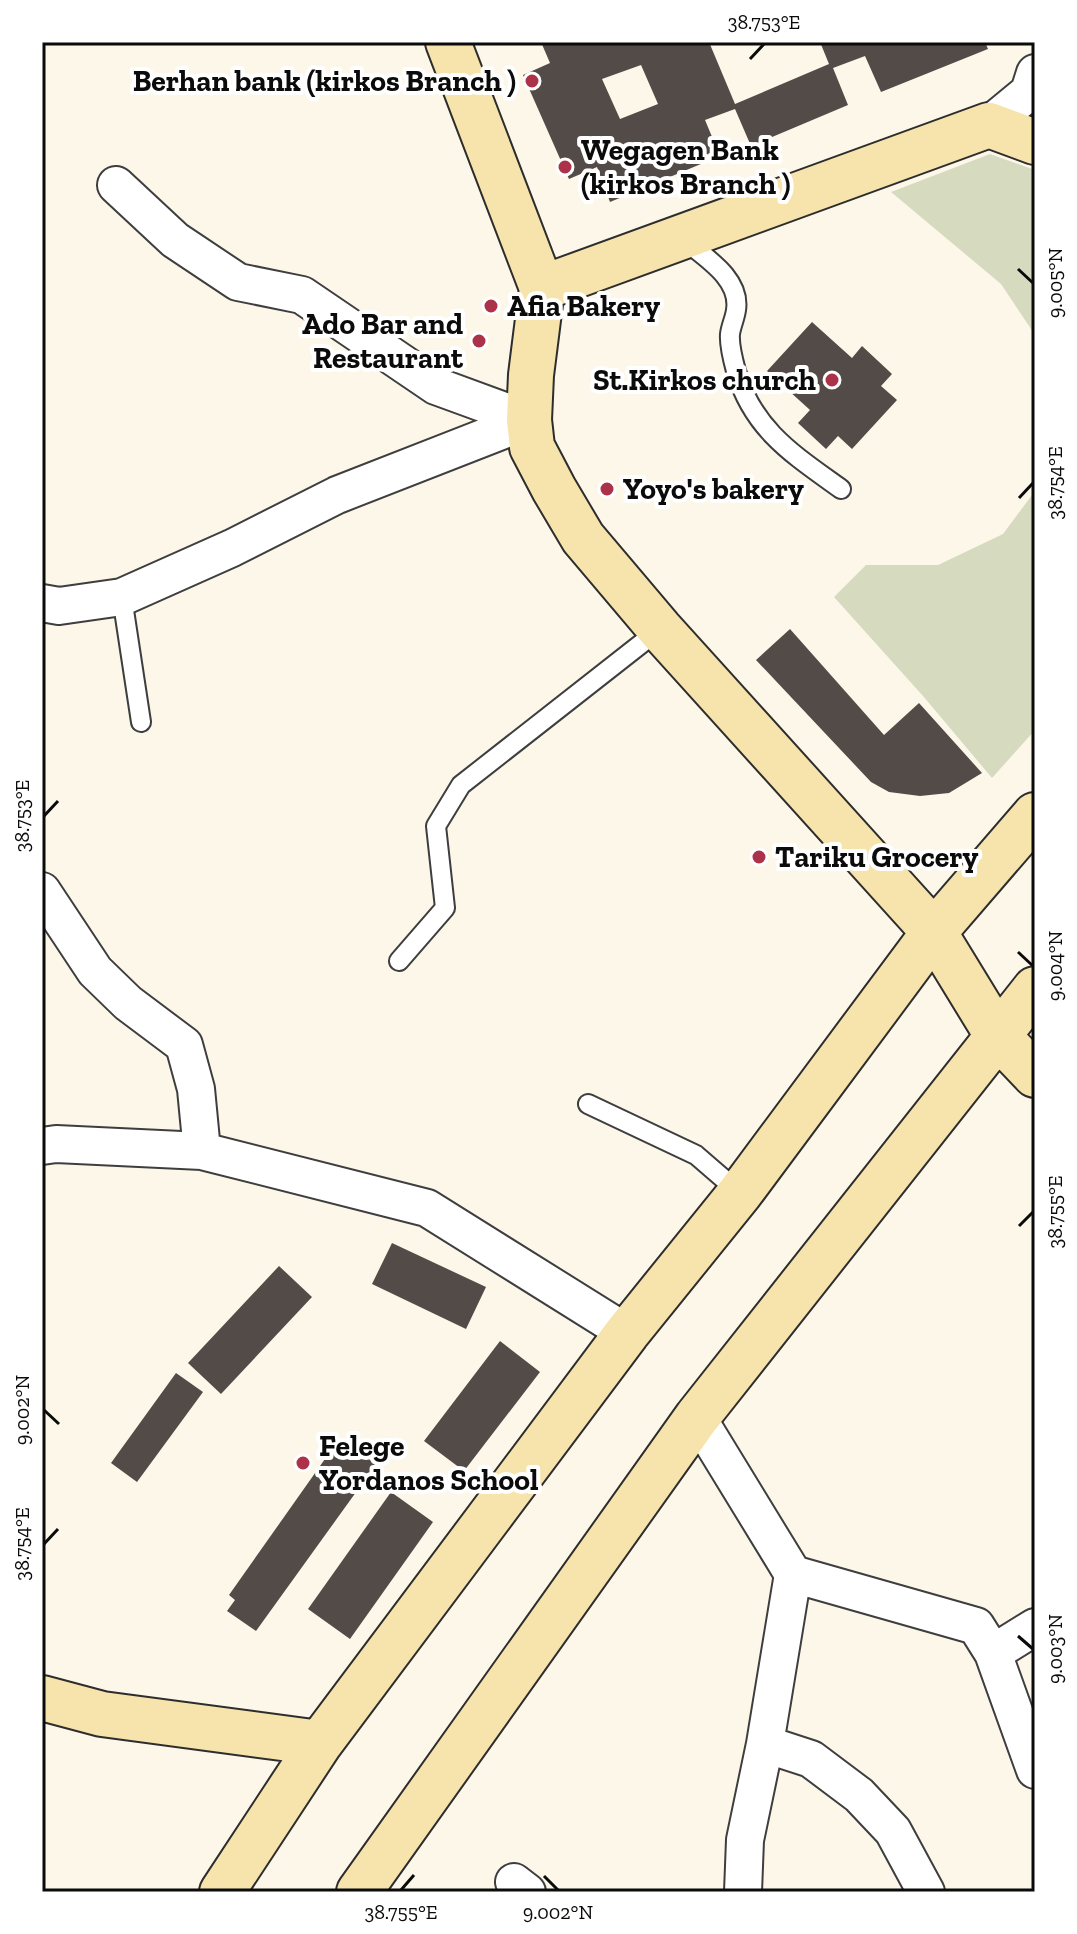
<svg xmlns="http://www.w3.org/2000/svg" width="1077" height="1934" viewBox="0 0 1077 1934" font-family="'Zilla Slab',serif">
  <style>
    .cemetery { fill: #d6dbbf }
    .building { fill: #524b48; fill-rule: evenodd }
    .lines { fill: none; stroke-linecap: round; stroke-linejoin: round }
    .lane-casing { stroke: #3e3e3e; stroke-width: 22 }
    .street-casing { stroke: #3e3e3e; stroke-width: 40 }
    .secondary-casing { stroke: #2d2d2d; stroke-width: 48 }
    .lane { stroke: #fff; stroke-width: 18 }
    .street { stroke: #fff; stroke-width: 36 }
    .secondary { stroke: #f6e4ac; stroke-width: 44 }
    .ticks { fill: none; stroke: #0b0b0b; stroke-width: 3 }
    .poi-dot { fill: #ab3248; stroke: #fff; stroke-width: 3 }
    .labels { text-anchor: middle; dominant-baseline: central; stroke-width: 8; stroke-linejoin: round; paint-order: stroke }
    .poi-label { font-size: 30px; font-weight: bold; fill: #0b0b0b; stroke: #fff; text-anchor: start }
    .neatline { fill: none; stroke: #0b0b0b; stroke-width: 3 }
    .ticks-label { font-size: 20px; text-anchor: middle; fill: #0b0b0b }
  </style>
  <rect width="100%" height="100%" fill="#fdf7ea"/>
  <path class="cemetery" d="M 990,154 L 1035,170 L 1035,335 L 1001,284 L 891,192 Z
    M 1035,491 L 1035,730 L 992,778 L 923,696 L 834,597 L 866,565 L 938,565 L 1003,534 Z"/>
  <path class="building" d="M 541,42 L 709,42 L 735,104 L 829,64 L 820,42 L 985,42 L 988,49 L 881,92 L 865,56 L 833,68 L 848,105 L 751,146 L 735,109 L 705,120 L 720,156 L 610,202 L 597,167 L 569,179 L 523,75 L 550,63 ZM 641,65 L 658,104 L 620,119 L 602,79 Z
    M 812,322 L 852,358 L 862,346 L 892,374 L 881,386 L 897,400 L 852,449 L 838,436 L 826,449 L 798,423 L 810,410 L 767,371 Z
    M 790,629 L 884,735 L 919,703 L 982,773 L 949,793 L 920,796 L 889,792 L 871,782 L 756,660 Z
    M 392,1243 L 486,1287 L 466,1329 L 372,1284 Z
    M 279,1266 L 312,1297 L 221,1394 L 188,1363 Z
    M 500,1341 L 540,1372 L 464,1471 L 424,1441 Z
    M 176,1373 L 203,1392 L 137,1482 L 111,1463 Z
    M 347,1441 L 377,1463 L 256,1631 L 227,1611 L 235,1600 L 229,1595 L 332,1449 L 338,1453 Z
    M 391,1492 L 433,1522 L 350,1639 L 308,1609 Z"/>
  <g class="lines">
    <defs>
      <path id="lane" d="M 683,239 C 704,257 741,278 736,310 C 735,318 731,326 730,334 C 729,345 733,360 736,371 C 753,430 794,455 841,489
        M 122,597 L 141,722
        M 399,961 L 445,908 L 436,826 L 461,785 L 660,629
        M 588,1104 L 696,1155 L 740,1193"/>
      <path id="street" d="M 989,125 L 1029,92 L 1035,73
        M 116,185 L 175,240 L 238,282 L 302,295 L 436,386 L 529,420
        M 42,603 L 59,606 L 122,597 L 232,548 L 337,495 L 529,420
        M 42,891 L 95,971 L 128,1003 L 184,1045 L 196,1089 L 202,1151
        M 42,1146 L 56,1144 L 202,1151 L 427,1208 L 627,1333
        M 697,1417 L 793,1574 L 765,1744 L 745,1840 L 743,1892
        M 793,1574 L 976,1626 L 993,1653 L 1035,1770
        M 993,1653 L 1035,1627
        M 765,1744 L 811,1759 L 859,1795 L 893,1831 L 926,1892
        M 514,1882 L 527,1892"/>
      <path id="secondary" d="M 448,42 L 542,288 L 531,375 L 529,420 L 532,447 L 554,489 L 583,538 L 660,629 L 934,932 L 997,1035 L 1035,1075
        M 542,288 L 989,125 L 1035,142
        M 42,1698 L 102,1714 L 320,1743
        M 222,1892 L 320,1743 L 627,1333 L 740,1193 L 934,932 L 1035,815
        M 359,1892 L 697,1417 L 1035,989"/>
    </defs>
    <use href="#lane" class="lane-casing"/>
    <use href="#street" class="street-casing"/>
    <use href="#secondary" class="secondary-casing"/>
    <use href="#lane" class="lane"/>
    <use href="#street" class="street"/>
    <use href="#secondary" class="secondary"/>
  </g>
  <path class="ticks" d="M 750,59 L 764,44M 1018,269 L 1033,283M 1019,498 L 1033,483M 44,816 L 58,801M 1018,952 L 1033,966M 1019,1226 L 1033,1212M 44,1410 L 59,1424M 44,1544 L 58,1529M 1018,1636 L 1033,1649M 544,1876 L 558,1890M 401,1890 L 414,1875"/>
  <g class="poi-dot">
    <circle cx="532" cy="81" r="8"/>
    <circle cx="565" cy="167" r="8"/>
    <circle cx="491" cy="306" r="8"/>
    <circle cx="479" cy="341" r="8"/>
    <circle cx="832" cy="380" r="8"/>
    <circle cx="607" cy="489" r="8"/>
    <circle cx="759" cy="857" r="8"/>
    <circle cx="303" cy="1463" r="8"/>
  </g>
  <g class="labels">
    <g class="poi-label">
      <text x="516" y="81" text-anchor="end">Berhan bank (kirkos Branch )</text>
      <text x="581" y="150">Wegagen Bank<tspan x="581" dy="34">(kirkos Branch )</tspan></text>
      <text x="507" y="306">Afia Bakery</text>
      <text x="463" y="324" text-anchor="end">Ado Bar and<tspan x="463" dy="34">Restaurant</tspan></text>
      <text x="816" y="380" text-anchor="end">St.Kirkos church</text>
      <text x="623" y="489">Yoyo's bakery</text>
      <text x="775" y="857">Tariku Grocery</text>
      <text x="319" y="1446">Felege<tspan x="319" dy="34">Yordanos School</tspan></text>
    </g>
  </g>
  <rect width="1077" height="1934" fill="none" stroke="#ffffff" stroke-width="88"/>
  <rect x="44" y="44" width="989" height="1846" class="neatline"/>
  <g class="ticks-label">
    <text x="764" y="29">38.753°E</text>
    <text transform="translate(1055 283) rotate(-90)" y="7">9.005°N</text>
    <text transform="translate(1055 483) rotate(-90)" y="7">38.754°E</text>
    <text transform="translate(22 816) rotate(-90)" y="7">38.753°E</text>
    <text transform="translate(1055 966) rotate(-90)" y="7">9.004°N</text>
    <text transform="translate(1055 1212) rotate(-90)" y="7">38.755°E</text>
    <text transform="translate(22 1410) rotate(-90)" y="7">9.002°N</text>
    <text transform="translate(22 1544) rotate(-90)" y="7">38.754°E</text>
    <text transform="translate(1055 1649) rotate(-90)" y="7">9.003°N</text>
    <text x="401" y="1919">38.755°E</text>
    <text x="558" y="1919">9.002°N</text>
  </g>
</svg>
